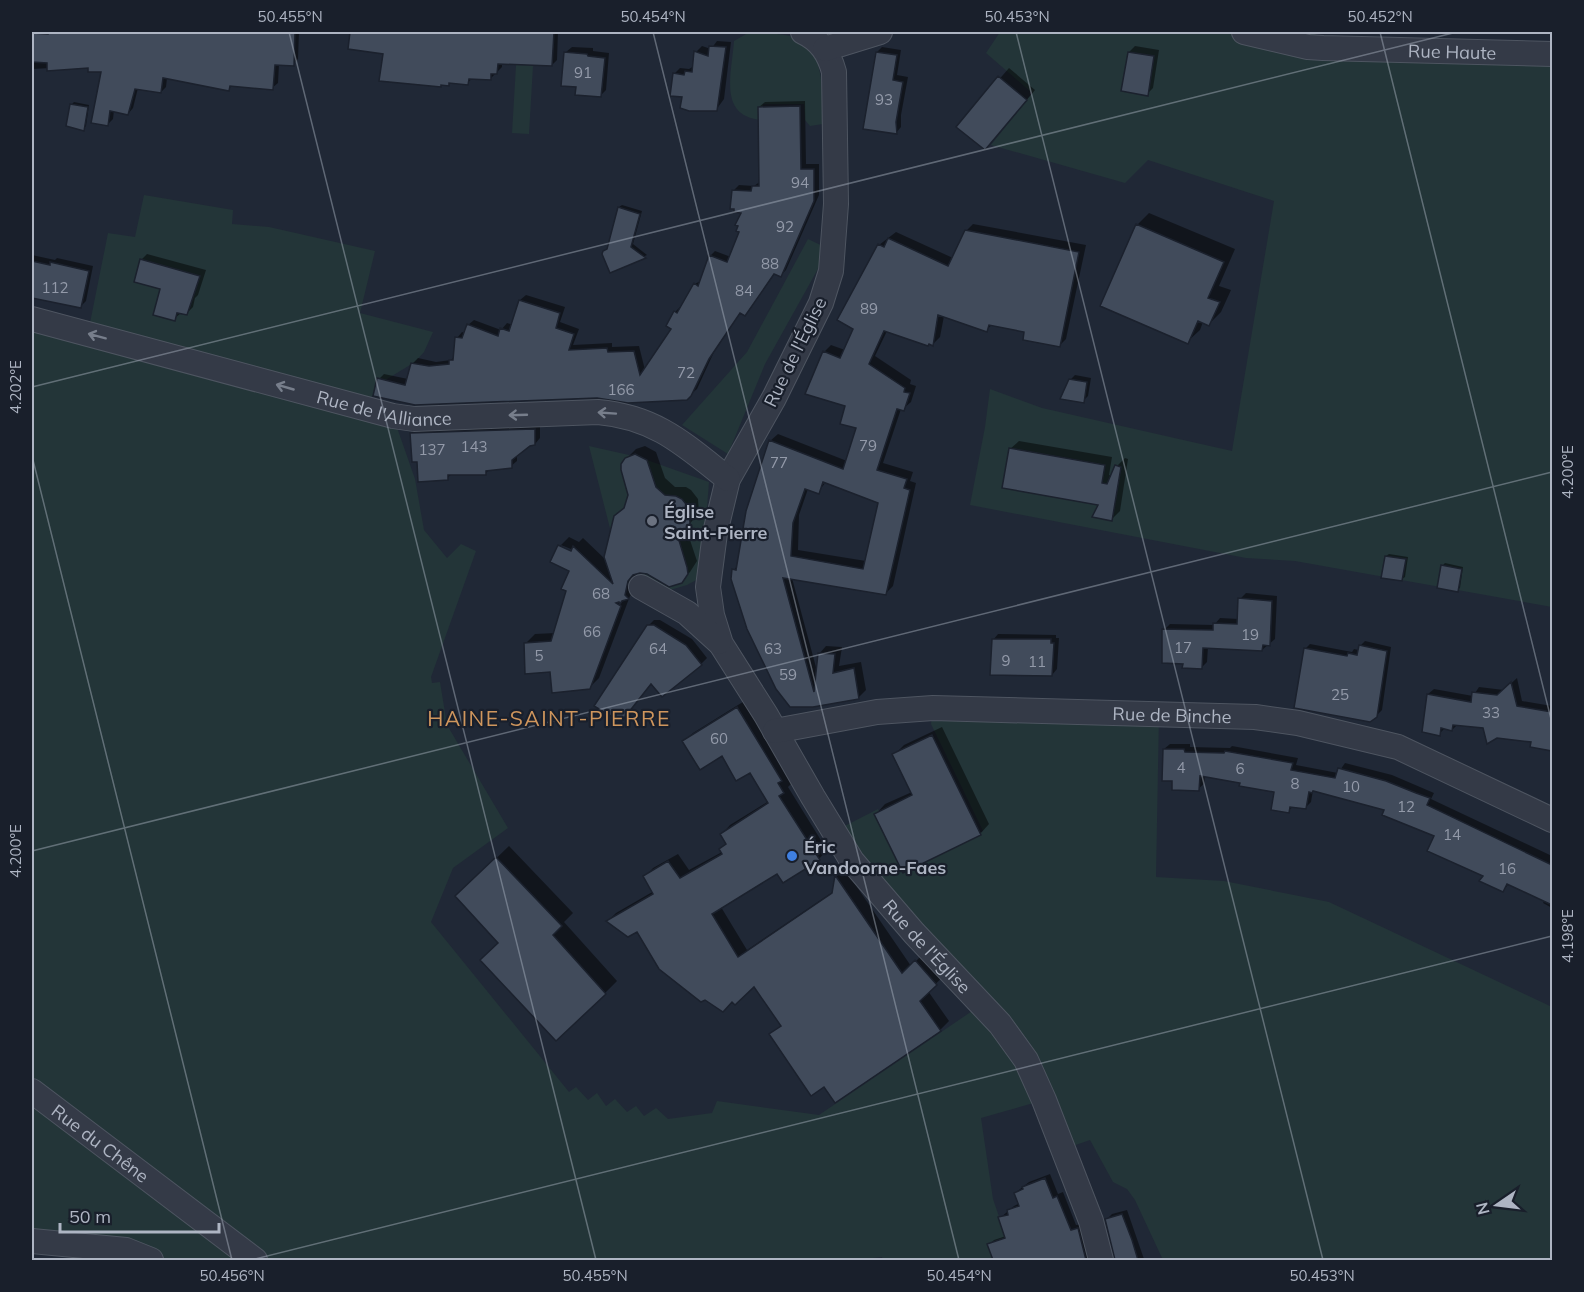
<svg xmlns="http://www.w3.org/2000/svg" width="1584" height="1292" viewBox="0 0 1584 1292" font-family="Mulish,sans-serif">
  <style>
    .green { fill: #233538 }
    .shadow { fill: #0007; fill-rule: evenodd }
    .building { fill: #414b5b; stroke: #1b212d; stroke-width: 1.5; fill-rule: evenodd }
    .lines { fill: none; stroke-linecap: round; stroke-linejoin: round }
    .minor-casing { stroke: #4e5561; stroke-width: 26 }
    .minor { stroke: #343a47; stroke-width: 24 }
    .oneway { stroke: #777e8b }
    .ticks { fill: none; stroke: #aeb5c3; stroke-width: 1.5; stroke-opacity: 0.45 }
    .worship-dot { fill: #6b7280; stroke: #191f2b; stroke-width: 2 }
    .shop-dot { fill: #3f7fe0; stroke: #191f2b; stroke-width: 2 }
    .labels { text-anchor: middle; dominant-baseline: central; stroke-width: 4.5; stroke-linejoin: round; paint-order: stroke }
    .number-label { font-size: 15px; fill: #939aa9 }
    .street-label { font-size: 18px; fill: #aeb5c3; stroke: #191f2b }
    .poi-label { font-size: 18px; font-weight: bold; fill: #aeb5c3; stroke: #191f2b; text-anchor: start }
    .quarter-label { font-size: 21px; letter-spacing: 1.5px; fill: #cf965d; stroke: #191f2b }
    .neatline { fill: none; stroke: #aeb5c3; stroke-width: 2 }
    .ticks-label { font-size: 15px; text-anchor: middle; fill: #aeb5c3 }
  </style>
  <rect width="100%" height="100%" fill="#202836"/>
  <path class="green" d="M 518,32 L 535,32 L 529,134 L 512,133 Z
    M 1000,32 L 1318,32 L 1308,46 L 1552,54 L 1552,607 L 1295,561 L 1246,558 L 970,505 L 985,427 L 990,389 L 1042,408 L 1232,451 L 1274,201 L 1148,160 L 1125,183 L 991,145 L 1032,93 L 986,53 Z
    M 748,33 C 762,34 777,33 790,36 C 827,43 822,97 823,124 L 810,126 L 805,120 L 804,104 L 763,104 L 763,120 C 717,117 732,73 734,41 Z
    M 144,195 L 233,210 L 232,224 L 269,227 L 375,251 L 360,313 L 433,332 L 424,352 L 415,362 L 387,379 L 377,389 L 370,399 L 393,416 L 415,479 L 424,530 L 447,558 L 461,544 L 476,551 L 431,677 L 432,683 L 440,682 L 447,725 L 508,828 L 453,868 L 431,922 L 569,1092 L 576,1087 L 588,1100 L 597,1093 L 606,1106 L 615,1099 L 627,1112 L 636,1106 L 644,1116 L 656,1108 L 668,1119 L 712,1113 L 717,1101 L 819,1115 L 981,1005 L 833,832 L 878,809 L 906,868 L 983,831 L 931,724 L 933,708 L 1159,714 L 1156,877 L 1224,881 L 1329,902 L 1552,1007 L 1552,1260 L 1163,1260 L 1135,1200 L 1127,1189 L 1113,1182 L 1090,1140 L 1064,1149 L 1044,1100 L 981,1118 L 993,1199 L 1007,1240 L 999,1259 L 993,1260 L 883,1260 L 882,1257 L 856,1260 L 151,1260 L 32,1241 L 32,319 L 88,333 L 108,233 L 135,237 Z
    M 808,239 L 829,249 L 765,364 L 728,454 L 682,425 L 747,352 Z
    M 589,446 L 629,455 L 637,454 L 647,460 L 709,482 L 703,560 L 700,578 L 687,585 L 660,593 L 643,581 L 614,544 Z"/>
  <path class="shadow" d="M 32,32 L 299,32 L 298,59 L 293,64 L 279,64 L 278,83 L 272,88 L 233,85 L 228,89 L 167,78 L 166,87 L 161,92 L 138,88 L 133,108 L 128,114 L 114,110 L 113,119 L 107,125 L 103,70 L 89,66 L 32,69 Z
    M 351,32 L 558,32 L 557,60 L 552,65 L 502,63 L 502,67 L 490,79 L 473,78 L 467,83 L 451,82 L 448,84 L 384,53 L 349,47 Z
    M 717,41 L 731,42 L 724,99 L 716,110 L 683,96 L 674,74 L 680,68 L 689,69 L 694,66 L 696,52 L 702,46 L 711,49 Z
    M 1135,46 L 1159,50 L 1153,88 L 1147,94 L 1129,52 Z
    M 572,47 L 593,48 L 593,51 L 609,53 L 606,90 L 600,96 L 578,86 L 566,52 Z
    M 882,47 L 901,50 L 897,75 L 908,77 L 901,115 L 901,127 L 896,133 L 877,52 Z
    M 1009,68 L 1035,90 L 994,139 L 958,127 Z
    M 805,101 L 806,164 L 819,164 L 819,195 L 786,270 L 781,275 L 775,273 L 750,309 L 745,314 L 741,311 L 714,352 L 697,389 L 690,395 L 598,396 L 415,403 L 379,379 L 384,374 L 408,379 L 412,364 L 418,358 L 436,362 L 451,360 L 454,357 L 457,338 L 462,332 L 465,333 L 468,325 L 474,320 L 501,330 L 507,323 L 513,325 L 520,300 L 526,295 L 565,307 L 560,322 L 579,329 L 573,345 L 612,343 L 612,347 L 639,346 L 645,370 L 673,328 L 675,312 L 680,307 L 682,308 L 695,284 L 702,280 L 710,256 L 715,251 L 731,257 L 741,232 L 743,212 L 734,190 L 739,185 L 754,186 L 761,181 L 759,107 L 765,102 Z
    M 74,102 L 89,105 L 86,126 L 83,129 L 71,105 Z
    M 622,205 L 642,211 L 633,244 L 647,255 L 611,271 L 604,252 L 607,249 L 619,207 Z
    M 1149,213 L 1235,249 L 1219,286 L 1231,290 L 1221,312 L 1209,324 L 1203,322 L 1200,330 L 1187,342 L 1137,225 Z
    M 973,224 L 1086,245 L 1066,339 L 1059,346 L 1026,330 L 993,324 L 986,330 L 944,316 L 940,337 L 933,344 L 887,331 L 875,356 L 911,380 L 910,384 L 916,386 L 911,402 L 903,409 L 901,409 L 883,463 L 913,472 L 910,481 L 916,483 L 893,586 L 886,593 L 792,578 L 817,671 L 819,654 L 826,646 L 842,647 L 839,666 L 861,662 L 866,690 L 858,698 L 813,706 L 734,570 L 738,565 L 770,441 L 778,434 L 847,461 L 858,427 L 824,352 L 831,345 L 845,350 L 855,329 L 879,245 L 896,232 L 953,258 L 966,231 ZM 826,482 L 880,502 L 866,561 L 798,550 L 799,515 L 808,489 L 818,492 Z
    M 147,254 L 206,270 L 198,295 L 195,298 L 193,307 L 186,314 L 181,313 L 174,319 L 162,288 L 141,260 Z
    M 32,255 L 55,260 L 57,258 L 93,266 L 86,301 L 80,307 L 32,297 Z
    M 1075,375 L 1091,378 L 1088,396 L 1083,401 L 1070,380 Z
    M 540,424 L 540,438 L 535,444 L 529,444 L 517,454 L 517,461 L 511,466 L 490,469 L 486,473 L 452,474 L 447,478 L 418,460 L 411,433 L 417,428 Z
    M 1019,441 L 1112,457 L 1109,475 L 1112,476 L 1117,466 L 1125,458 L 1128,459 L 1120,511 L 1112,519 L 1100,504 L 1010,449 Z
    M 645,446 L 656,452 L 665,478 L 675,487 L 686,487 L 691,490 L 698,499 L 699,513 L 686,528 L 697,561 L 690,572 L 681,581 L 648,573 L 636,572 L 636,589 L 630,596 L 599,678 L 590,687 L 551,670 L 526,643 L 535,634 L 555,633 L 568,590 L 571,570 L 560,546 L 569,537 L 579,542 L 583,538 L 605,559 L 629,495 L 626,459 L 636,449 ZM 561,545 L 578,552 L 577,555 L 561,548 Z
    M 1389,554 L 1408,557 L 1405,577 L 1402,579 L 1386,556 Z
    M 1445,563 L 1463,567 L 1460,588 L 1457,590 L 1442,566 Z
    M 1246,593 L 1277,596 L 1275,639 L 1262,650 L 1208,647 L 1207,662 L 1202,667 L 1184,663 L 1164,630 L 1170,624 L 1214,625 L 1220,618 L 1239,619 L 1240,599 Z
    M 654,620 L 660,620 L 692,639 L 707,658 L 701,664 L 652,683 L 648,626 Z
    M 998,634 L 1056,635 L 1056,638 L 1059,638 L 1057,669 L 1052,675 L 993,640 Z
    M 1365,641 L 1391,647 L 1382,710 L 1376,716 L 1305,649 L 1310,644 L 1352,652 L 1354,649 L 1359,650 L 1360,646 Z
    M 1517,678 L 1522,701 L 1552,706 L 1552,750 L 1531,746 L 1532,741 L 1484,727 L 1458,724 L 1452,730 L 1445,728 L 1439,734 L 1428,694 L 1434,689 L 1473,696 L 1479,687 L 1504,690 Z
    M 746,700 L 792,783 L 788,787 L 827,850 L 819,859 L 778,872 L 721,907 L 747,950 L 834,891 L 836,876 L 844,868 L 911,966 L 924,953 L 945,975 L 928,991 L 949,1021 L 940,1030 L 824,1085 L 771,1035 L 782,1025 L 755,985 L 732,1000 L 637,930 L 608,921 L 616,913 L 654,891 L 645,877 L 653,868 L 678,854 L 689,870 L 722,852 L 721,849 L 727,843 L 722,834 L 730,825 L 769,801 L 750,770 L 722,754 L 684,741 L 693,733 Z
    M 942,727 L 989,824 L 980,834 L 876,814 L 885,804 L 912,792 L 894,755 L 904,745 Z
    M 1170,744 L 1190,744 L 1190,747 L 1230,748 L 1232,746 L 1298,758 L 1296,765 L 1338,773 L 1345,763 L 1392,775 L 1434,793 L 1431,799 L 1552,856 L 1552,908 L 1543,903 L 1545,900 L 1510,883 L 1503,890 L 1437,835 L 1386,809 L 1313,790 L 1311,802 L 1305,808 L 1294,806 L 1288,811 L 1276,791 L 1242,782 L 1205,775 L 1204,784 L 1198,789 L 1174,779 L 1164,749 Z
    M 509,846 L 573,913 L 564,922 L 617,981 L 605,993 L 500,943 L 457,896 Z
    M 1050,1174 L 1058,1194 L 1063,1192 L 1076,1225 L 1083,1224 L 1093,1260 L 1045,1260 L 1042,1250 L 1017,1260 L 995,1260 L 989,1245 L 994,1240 L 1006,1236 L 1000,1218 L 1014,1206 L 1020,1203 L 1015,1193 L 1029,1182 Z
    M 1127,1210 L 1144,1259 L 1142,1260 L 1116,1260 L 1107,1219 L 1112,1214 Z"/>
  <path class="building" d="M 48,32 L 295,32 L 294,66 L 275,65 L 273,90 L 230,86 L 229,91 L 163,78 L 161,93 L 135,89 L 128,115 L 110,111 L 108,126 L 91,123 L 101,72 L 88,72 L 88,68 L 47,71 L 47,63 L 32,62 L 32,33 L 48,34 Z
    M 350,32 L 554,32 L 552,66 L 498,64 L 497,74 L 491,74 L 491,80 L 469,79 L 468,85 L 449,83 L 449,86 L 441,85 L 441,87 L 379,81 L 383,54 L 348,49 Z
    M 709,46 L 726,47 L 717,111 L 689,111 L 680,108 L 682,97 L 670,96 L 673,73 L 684,75 L 685,71 L 692,72 L 694,51 L 708,56 Z
    M 564,52 L 587,54 L 588,56 L 605,58 L 601,97 L 575,95 L 576,87 L 561,86 Z
    M 876,52 L 897,55 L 893,80 L 903,82 L 896,122 L 897,134 L 863,129 Z
    M 1128,52 L 1154,56 L 1148,96 L 1121,91 Z
    M 998,76 L 1027,100 L 985,150 L 956,127 Z
    M 70,104 L 88,107 L 84,131 L 66,126 Z
    M 800,106 L 801,169 L 814,169 L 814,201 L 781,277 L 774,274 L 745,316 L 740,313 L 709,359 L 691,396 L 687,400 L 628,403 L 597,398 L 415,405 L 373,396 L 377,378 L 405,385 L 411,363 L 429,366 L 449,364 L 449,360 L 453,360 L 455,337 L 462,338 L 467,324 L 498,336 L 500,328 L 509,331 L 519,300 L 560,313 L 556,328 L 574,334 L 569,350 L 607,348 L 608,352 L 634,351 L 640,375 L 671,329 L 666,326 L 674,311 L 677,313 L 694,283 L 698,286 L 709,255 L 727,262 L 739,232 L 736,231 L 738,226 L 735,225 L 741,213 L 734,212 L 734,209 L 730,209 L 732,190 L 751,191 L 752,186 L 759,186 L 758,107 Z
    M 618,207 L 640,214 L 631,247 L 646,258 L 610,273 L 602,254 L 603,251 L 607,249 Z
    M 1136,224 L 1224,262 L 1208,298 L 1220,302 L 1209,326 L 1198,321 L 1188,344 L 1100,306 Z
    M 965,230 L 1079,252 L 1060,347 L 1023,340 L 1024,332 L 989,325 L 987,332 L 938,315 L 933,346 L 929,344 L 928,346 L 884,331 L 869,364 L 905,388 L 904,392 L 910,393 L 904,411 L 897,409 L 877,470 L 907,479 L 904,488 L 910,490 L 886,595 L 783,578 L 814,692 L 818,653 L 835,654 L 833,673 L 854,668 L 859,699 L 813,707 L 790,707 L 776,689 L 747,629 L 731,579 L 732,569 L 736,570 L 746,511 L 769,440 L 843,469 L 856,428 L 840,424 L 845,406 L 805,394 L 823,351 L 840,358 L 853,329 L 837,320 L 878,244 L 884,247 L 888,238 L 948,266 ZM 823,482 L 878,503 L 863,569 L 791,556 L 793,523 L 805,489 L 819,494 Z
    M 140,259 L 200,276 L 187,315 L 177,313 L 175,321 L 153,315 L 160,289 L 134,282 Z
    M 32,261 L 50,265 L 50,262 L 89,271 L 81,308 L 32,298 Z
    M 1069,379 L 1087,382 L 1084,403 L 1060,399 Z
    M 535,429 L 535,445 L 530,446 L 512,460 L 512,468 L 486,471 L 486,475 L 448,475 L 448,480 L 418,482 L 417,462 L 412,462 L 410,433 Z
    M 1009,448 L 1105,465 L 1102,483 L 1107,484 L 1115,465 L 1121,467 L 1112,521 L 1092,517 L 1098,505 L 1002,488 Z
    M 635,454 L 647,460 L 656,487 L 665,495 L 676,496 L 682,499 L 689,508 L 690,523 L 687,530 L 678,537 L 687,567 L 688,574 L 682,583 L 669,587 L 647,574 L 640,573 L 633,575 L 628,581 L 625,595 L 629,599 L 622,601 L 620,604 L 619,602 L 616,603 L 621,606 L 590,689 L 552,693 L 550,672 L 525,674 L 524,643 L 551,641 L 566,591 L 561,589 L 569,571 L 550,562 L 558,545 L 571,551 L 573,546 L 613,584 L 604,557 L 614,516 L 624,508 L 628,495 L 621,470 L 621,464 L 625,458 Z
    M 1385,556 L 1406,559 L 1402,581 L 1381,578 Z
    M 1441,565 L 1462,569 L 1458,592 L 1437,588 Z
    M 1238,598 L 1272,601 L 1270,646 L 1263,645 L 1262,651 L 1203,648 L 1202,669 L 1182,668 L 1183,664 L 1162,663 L 1162,629 L 1213,630 L 1213,623 L 1237,624 Z
    M 647,625 L 654,625 L 686,645 L 702,665 L 662,697 L 651,684 L 621,722 L 594,706 Z
    M 992,639 L 1051,639 L 1051,643 L 1054,643 L 1052,676 L 990,675 Z
    M 1359,645 L 1387,651 L 1377,717 L 1370,722 L 1294,708 L 1304,648 L 1347,656 L 1348,653 L 1357,655 Z
    M 1511,682 L 1517,706 L 1552,712 L 1552,751 L 1530,747 L 1531,742 L 1497,738 L 1487,744 L 1483,728 L 1453,725 L 1452,731 L 1441,728 L 1440,736 L 1422,732 L 1427,694 L 1471,702 L 1472,692 L 1497,695 Z
    M 737,707 L 782,781 L 778,783 L 784,793 L 779,796 L 820,860 L 783,883 L 777,874 L 712,914 L 738,957 L 832,893 L 835,875 L 902,973 L 915,960 L 937,985 L 920,1001 L 941,1031 L 835,1103 L 824,1087 L 811,1096 L 769,1034 L 781,1026 L 754,987 L 735,1005 L 732,1002 L 723,1012 L 705,1000 L 701,1002 L 659,969 L 637,932 L 628,937 L 606,921 L 653,894 L 643,876 L 668,861 L 680,878 L 722,854 L 719,849 L 726,844 L 720,834 L 768,803 L 750,773 L 736,781 L 722,756 L 700,770 L 682,741 Z
    M 932,735 L 981,835 L 903,873 L 874,814 L 912,795 L 892,754 Z
    M 1163,749 L 1184,749 L 1185,752 L 1224,753 L 1225,751 L 1293,763 L 1291,770 L 1335,778 L 1338,768 L 1386,781 L 1416,793 L 1430,798 L 1427,805 L 1552,865 L 1552,905 L 1507,884 L 1503,892 L 1479,881 L 1483,876 L 1427,851 L 1434,836 L 1382,815 L 1384,810 L 1313,791 L 1312,793 L 1309,792 L 1306,809 L 1290,807 L 1289,813 L 1271,810 L 1274,792 L 1239,786 L 1240,783 L 1200,776 L 1199,791 L 1172,790 L 1172,781 L 1162,781 Z
    M 496,857 L 562,926 L 553,935 L 606,994 L 556,1041 L 480,960 L 498,943 L 455,896 Z
    M 1045,1178 L 1053,1198 L 1057,1196 L 1071,1230 L 1078,1228 L 1086,1260 L 993,1260 L 987,1244 L 1005,1238 L 998,1217 L 1008,1215 L 1007,1210 L 1019,1206 L 1014,1193 L 1023,1189 L 1022,1187 Z
    M 1122,1214 L 1132,1240 L 1138,1260 L 1115,1260 L 1105,1219 Z"/>
  <g class="lines">
    <defs>
      <g id="minor">
        <path id="s1" d="M 803,32 C 820,40 829,53 834,72 L 836,204 L 831,271 L 821,303 L 774,398 L 728,479 L 715,533 L 708,587 L 712,615 L 721,644 L 766,715 L 813,797 L 852,861 L 914,933 L 1000,1024 L 1026,1060 L 1044,1100 L 1091,1221 L 1101,1260"/>
        <path id="s2" d="M 1244,32 L 1308,47 L 1323,48 L 1552,54"/>
        <path d="M 825,49 L 880,32"/>
        <path id="s3" d="M 32,319 L 393,416 L 414,419 L 598,412 C 656,417 685,445 728,479"/>
        <path d="M 641,587 L 687,613 L 719,642"/>
        <path id="s4" d="M 775,731 L 877,712 L 933,708 L 1255,717 L 1298,723 L 1398,747 L 1552,820"/>
        <path id="s5" d="M 32,1091 L 255,1260"/>
        <path d="M 32,1241 L 126,1250 L 151,1260"/>
      </g>
    </defs>
    <use href="#minor" class="minor-casing"/>
    <use href="#minor" class="minor"/>
  </g>
  <defs><path id="oneway-shaft" d="M-6 0H5M1.5-3L5.5 0L1.5 3" fill="none" stroke-width="1.6" stroke-linecap="round" stroke-linejoin="round" transform="scale(1.5)"/></defs>
  <g class="oneway">
    <use href="#oneway-shaft" transform="translate(97 336) rotate(-165)"/>
    <use href="#oneway-shaft" transform="translate(285 387) rotate(-164)"/>
    <use href="#oneway-shaft" transform="translate(607 413) rotate(-176)"/>
    <use href="#oneway-shaft" transform="translate(518 415) rotate(178)"/>
  </g>
  <path class="ticks" d="M 289,32 L 596,1260M 653,32 L 959,1260M 1016,32 L 1323,1260M 1380,32 L 1552,723M 32,387 L 1457,32M 32,456 L 232,1260M 32,851 L 1552,472M 251,1260 L 1552,936"/>
  <circle class="worship-dot" cx="652" cy="521" r="6"/>
  <circle class="shop-dot" cx="792" cy="856" r="6"/>
  <g class="labels">
    <g class="number-label">
      <text x="583" y="72">91</text>
      <text x="884" y="99">93</text>
      <text x="800" y="182">94</text>
      <text x="785" y="226">92</text>
      <text x="770" y="263">88</text>
      <text x="55" y="287">112</text>
      <text x="744" y="290">84</text>
      <text x="869" y="308">89</text>
      <text x="686" y="372">72</text>
      <text x="621" y="389">166</text>
      <text x="868" y="445">79</text>
      <text x="474" y="446">143</text>
      <text x="432" y="449">137</text>
      <text x="779" y="462">77</text>
      <text x="601" y="593">68</text>
      <text x="592" y="631">66</text>
      <text x="1250" y="634">19</text>
      <text x="1183" y="647">17</text>
      <text x="658" y="648">64</text>
      <text x="773" y="648">63</text>
      <text x="539" y="655">5</text>
      <text x="1006" y="660">9</text>
      <text x="1037" y="661">11</text>
      <text x="788" y="674">59</text>
      <text x="1340" y="694">25</text>
      <text x="1491" y="712">33</text>
      <text x="719" y="738">60</text>
      <text x="1181" y="767">4</text>
      <text x="1240" y="768">6</text>
      <text x="1295" y="783">8</text>
      <text x="1351" y="786">10</text>
      <text x="1406" y="806">12</text>
      <text x="1452" y="834">14</text>
      <text x="1507" y="868">16</text>
    </g>
    <g class="street-label">
      <text stroke="none"><textPath href="#s2" startOffset="210">Rue Haute</textPath></text>
      <text transform="translate(795 352) rotate(-64)">Rue de l'Église</text>
      <text stroke="none"><textPath href="#s3" startOffset="364">Rue de l'Alliance</textPath></text>
      <text stroke="none"><textPath href="#s4" startOffset="399">Rue de Binche</textPath></text>
      <text stroke="none"><textPath href="#s1" startOffset="1020">Rue de l'Église</textPath></text>
      <text stroke="none"><textPath href="#s5" startOffset="86">Rue du Chêne</textPath></text>
    </g>
    <g class="poi-label">
      <text x="664" y="511">Église<tspan x="664" dy="21">Saint-Pierre</tspan></text>
      <text x="804" y="846">Éric<tspan x="804" dy="21">Vandoorne-Faes</tspan></text>
    </g>
    <g class="quarter-label">
      <text x="549" y="718">HAINE-SAINT-PIERRE</text>
    </g>
  </g>
  <rect width="1584" height="1292" fill="none" stroke="#191f2b" stroke-width="66"/>
  <g transform="translate(1497 1205) rotate(256)" stroke="#191f2b" stroke-width="4.5" paint-order="stroke">
  <path d="M0-4.5L10 22L0 15L-10 22Z" fill="#aeb5c3"/>
  <text y="-9" font-size="16" font-weight="bold" text-anchor="middle" fill="#aeb5c3">N</text>
  </g>
  <path d="M60 1223v9h159v-9" fill="none" stroke="#aeb5c3" stroke-width="3"/>
  <text x="69" y="1223" font-size="18" fill="#aeb5c3" stroke="#191f2b" stroke-width="4.5" paint-order="stroke">50 m</text>
  <rect x="33" y="33" width="1518" height="1226" class="neatline"/>
  <g class="ticks-label">
    <text x="290" y="22">50.455°N</text>
    <text x="653" y="22">50.454°N</text>
    <text x="1017" y="22">50.453°N</text>
    <text x="1380" y="22">50.452°N</text>
    <text transform="translate(16 387) rotate(-90)" y="5">4.202°E</text>
    <text transform="translate(1568 472) rotate(-90)" y="5">4.200°E</text>
    <text transform="translate(16 851) rotate(-90)" y="5">4.200°E</text>
    <text transform="translate(1568 936) rotate(-90)" y="5">4.198°E</text>
    <text x="232" y="1281">50.456°N</text>
    <text x="595" y="1281">50.455°N</text>
    <text x="959" y="1281">50.454°N</text>
    <text x="1322" y="1281">50.453°N</text>
  </g>
</svg>
